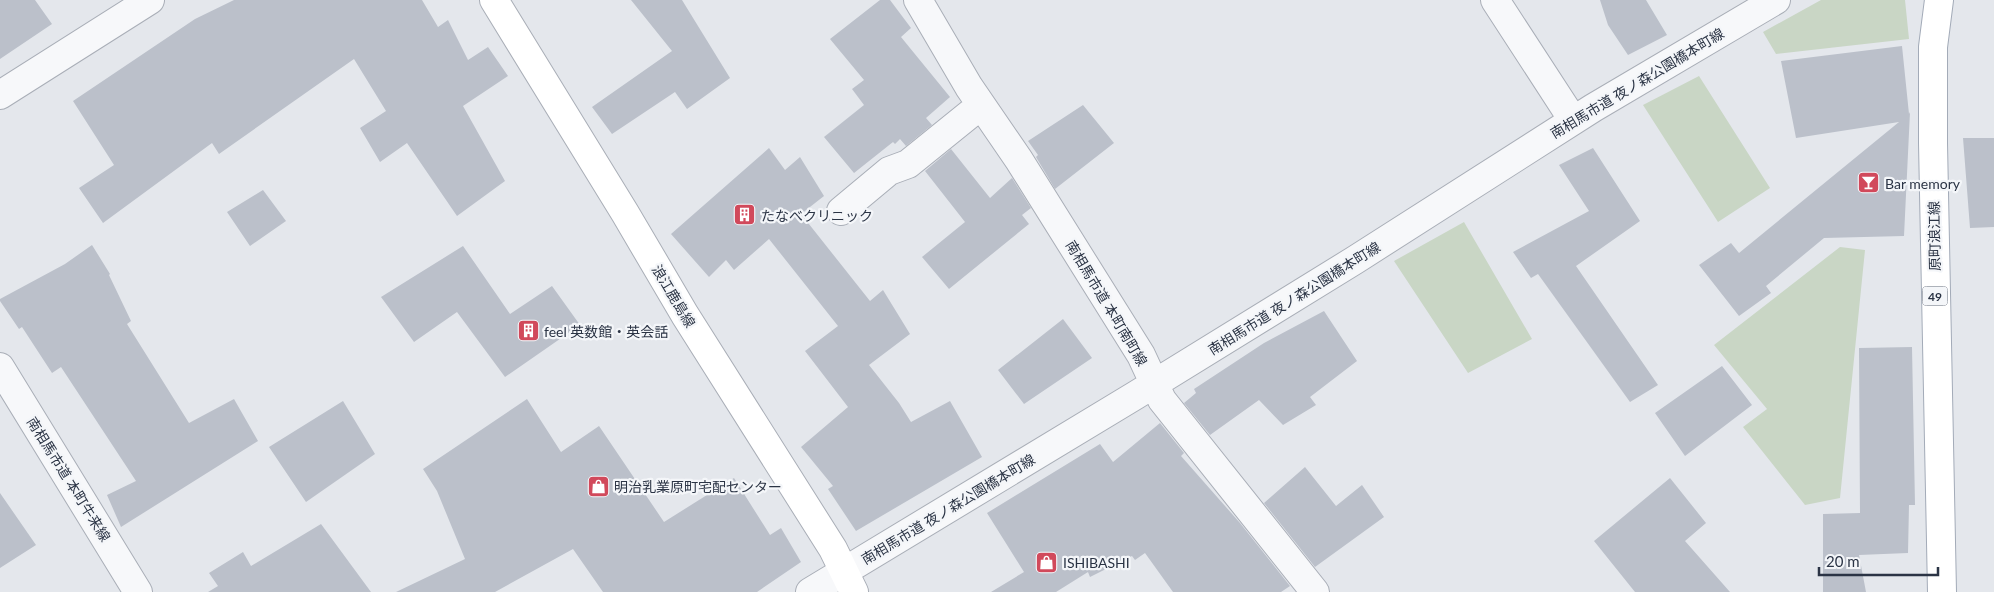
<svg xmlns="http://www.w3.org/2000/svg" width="1994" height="592" viewBox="0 0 1994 592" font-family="Lato,'Noto Sans JP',sans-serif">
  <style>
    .green { fill: #c9d6c5 }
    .building { fill: #bbc0ca }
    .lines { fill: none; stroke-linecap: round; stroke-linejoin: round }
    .street-casing { stroke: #a9aeb7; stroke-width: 30 }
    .secondary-casing { stroke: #a9aeb7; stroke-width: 30 }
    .primary-casing { stroke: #a3abb8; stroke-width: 30 }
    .street { stroke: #f7f8fa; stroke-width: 28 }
    .secondary { stroke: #fff; stroke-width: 28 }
    .primary { stroke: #fff; stroke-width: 28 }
    .labels { text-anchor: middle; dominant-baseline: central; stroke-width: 4.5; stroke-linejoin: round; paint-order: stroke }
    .shield { fill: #f4f6f9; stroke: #676e7b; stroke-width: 1 }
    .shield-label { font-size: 12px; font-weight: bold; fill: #2b3445 }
    .street-label { font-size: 14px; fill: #2b3445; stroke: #f4f6f9 }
    .poi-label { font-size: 14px; fill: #2b3445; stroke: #f4f6f9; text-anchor: start }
  </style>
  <rect width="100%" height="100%" fill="#e4e7ec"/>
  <path class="green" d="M 1821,0 L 1905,0 L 1909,39 L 1776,54 L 1763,32 Z
    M 1699,76 L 1770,188 L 1718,222 L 1643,105 Z
    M 1464,222 L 1532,339 L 1468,373 L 1394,261 Z
    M 1840,247 L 1865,250 L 1840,498 L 1805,505 L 1743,427 L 1767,409 L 1714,345 Z"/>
  <path class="building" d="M 0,0 L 35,0 L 52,24 L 0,59 Z
    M 234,0 L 422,0 L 438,27 L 448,20 L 468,60 L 488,47 L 508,76 L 463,106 L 505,181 L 457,216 L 407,143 L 380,162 L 360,128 L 386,111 L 354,59 L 219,154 L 212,143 L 103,223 L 79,188 L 114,165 L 73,101 L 195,19 Z
    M 631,0 L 682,0 L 730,78 L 687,109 L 675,92 L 612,134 L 592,107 L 672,51 Z
    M 880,0 L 890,0 L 911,28 L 901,37 L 950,97 L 926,118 L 932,125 L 906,146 L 900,139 L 895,144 L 893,142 L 854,173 L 824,137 L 864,105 L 852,89 L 864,80 L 830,39 Z
    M 1600,0 L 1646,0 L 1667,35 L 1628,55 L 1608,25 Z
    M 1902,46 L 1909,114 L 1910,112 L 1904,236 L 1824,238 L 1766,286 L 1771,293 L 1739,316 L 1699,265 L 1731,243 L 1739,253 L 1899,122 L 1796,138 L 1781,61 Z
    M 1083,105 L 1114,143 L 1055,189 L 1036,157 L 1038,155 L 1028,141 Z
    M 1963,138 L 1994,138 L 1994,227 L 1970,228 Z
    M 769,148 L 785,170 L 800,157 L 824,196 L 801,214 L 870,301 L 883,290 L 910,334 L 869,365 L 899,403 L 911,422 L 950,401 L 982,457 L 856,531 L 828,489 L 833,486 L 801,447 L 848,407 L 805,351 L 838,326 L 769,239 L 734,270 L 726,260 L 709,277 L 671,234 Z
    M 1593,148 L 1640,221 L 1576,266 L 1658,385 L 1630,402 L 1538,274 L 1531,278 L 1513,252 L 1589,211 L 1559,165 Z
    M 951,149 L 990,198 L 1012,178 L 1031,208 L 1022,215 L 1029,224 L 949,289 L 922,257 L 965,222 L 925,171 Z
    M 263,190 L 286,221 L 250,246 L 227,212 Z
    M 92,245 L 110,274 L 109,275 L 131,321 L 127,324 L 189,423 L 234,399 L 258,441 L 121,527 L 107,495 L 136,481 L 61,367 L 52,373 L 22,327 L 19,329 L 0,301 L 0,299 L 65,264 Z
    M 463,246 L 510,314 L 552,286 L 580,325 L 505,377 L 457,312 L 414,342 L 381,297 Z
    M 1324,311 L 1357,361 L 1310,397 L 1316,405 L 1283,425 L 1259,400 L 1210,435 L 1184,403 L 1196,393 L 1194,389 L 1264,343 Z
    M 1063,319 L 1092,358 L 1024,404 L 998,370 Z
    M 1912,347 L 1915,505 L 1909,505 L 1908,553 L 1859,555 L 1866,592 L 1823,592 L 1823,514 L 1860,513 L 1859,348 Z
    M 1722,366 L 1752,405 L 1685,456 L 1655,413 Z
    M 527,399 L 561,452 L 599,426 L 664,522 L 734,478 L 770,535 L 781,528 L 801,562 L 757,592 L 603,592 L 573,549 L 495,592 L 396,592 L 465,559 L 437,491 L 423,469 Z
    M 343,401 L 375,454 L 306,502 L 269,447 Z
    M 1160,423 L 1184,453 L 1181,456 L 1240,523 L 1290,586 L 1281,592 L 1173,592 L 1145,553 L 1135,560 L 1132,556 L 1090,577 L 1088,572 L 1056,592 L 991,592 L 1024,572 L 987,513 L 1100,444 L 1113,462 Z
    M 1305,467 L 1336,506 L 1362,485 L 1384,517 L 1315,567 L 1264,503 Z
    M 1670,478 L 1706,523 L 1685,541 L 1730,592 L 1635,592 L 1594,541 Z
    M 0,493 L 36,545 L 0,568 Z
    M 321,524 L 371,592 L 208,592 L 218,586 L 209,573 L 243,552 L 251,566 Z"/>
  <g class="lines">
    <defs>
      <path id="street" d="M 918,0 L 969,87 L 1019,160 L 1141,355 L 1162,400 L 1315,592
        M 1495,0 L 1573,120
        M 0,95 L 150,0
        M 841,211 L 889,171 L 908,164 L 981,105
        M 0,367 L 138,592
        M 810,592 L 1136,395 L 1355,260 L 1593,108 L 1776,0"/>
      <path id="secondary" d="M 494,0 L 625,213 L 685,315 L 833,549 L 854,592"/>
      <path id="primary" d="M 1939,0 L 1933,47 L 1933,143 L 1942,592"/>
    </defs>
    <use href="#street" class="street-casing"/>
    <use href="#secondary" class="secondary-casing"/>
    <use href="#primary" class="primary-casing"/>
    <use href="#street" class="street"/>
    <use href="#secondary" class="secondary"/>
    <use href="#primary" class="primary"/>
  </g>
  <defs>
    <symbol id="bar-square" viewBox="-11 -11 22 22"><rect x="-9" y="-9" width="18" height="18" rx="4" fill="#d1495b" stroke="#f4f6f9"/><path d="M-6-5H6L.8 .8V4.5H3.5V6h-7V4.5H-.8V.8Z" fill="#fff"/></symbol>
    <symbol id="building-square" viewBox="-11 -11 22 22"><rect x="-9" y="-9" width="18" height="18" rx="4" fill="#d1495b" stroke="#f4f6f9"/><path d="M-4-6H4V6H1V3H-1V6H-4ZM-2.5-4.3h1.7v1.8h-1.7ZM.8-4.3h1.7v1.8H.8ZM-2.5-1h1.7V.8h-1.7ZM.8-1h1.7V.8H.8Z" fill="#fff"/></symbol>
    <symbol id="shop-square" viewBox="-11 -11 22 22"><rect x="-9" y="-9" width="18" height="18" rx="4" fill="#d1495b" stroke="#f4f6f9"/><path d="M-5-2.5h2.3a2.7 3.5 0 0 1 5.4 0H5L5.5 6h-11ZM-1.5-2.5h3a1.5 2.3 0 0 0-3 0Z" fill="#fff"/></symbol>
  </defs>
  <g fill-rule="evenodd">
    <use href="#bar-square" x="1856" y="170" width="25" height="25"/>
    <use href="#building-square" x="732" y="202" width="25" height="25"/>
    <use href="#building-square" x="516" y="318" width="25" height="25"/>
    <use href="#shop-square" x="586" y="474" width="25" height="25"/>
    <use href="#shop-square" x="1034" y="550" width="25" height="25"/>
  </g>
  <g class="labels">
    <rect class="shield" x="1922.5" y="286.5" width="25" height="19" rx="4"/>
    <g class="shield-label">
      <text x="1935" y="296">49</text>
    </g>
    <g class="street-label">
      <text transform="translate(1637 83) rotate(-31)">南相馬市道 夜ノ森公園橋本町線</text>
      <text transform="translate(1934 236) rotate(-91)">原町浪江線</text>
      <text transform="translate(674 296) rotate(59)">浪江鹿島線</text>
      <text transform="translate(1294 298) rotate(-32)">南相馬市道 夜ノ森公園橋本町線</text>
      <text transform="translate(1107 303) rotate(59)">南相馬市道 本町南町線</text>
      <text transform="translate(69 479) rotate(58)">南相馬市道 本町牛来線</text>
      <text transform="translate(948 509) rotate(-31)">南相馬市道 夜ノ森公園橋本町線</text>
    </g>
    <g class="poi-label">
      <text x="1885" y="183">Bar memory</text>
      <text x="761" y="215">たなべクリニック</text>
      <text x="544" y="331">feel 英数館・英会話</text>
      <text x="614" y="486">明治乳業原町宅配センター</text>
      <text x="1063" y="562">ISHIBASHI</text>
    </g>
  </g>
  <path d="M1819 567v8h119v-8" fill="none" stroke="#2b3445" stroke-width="2.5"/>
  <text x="1826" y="567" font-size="15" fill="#2b3445" stroke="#f4f6f9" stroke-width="4" paint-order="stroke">20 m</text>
</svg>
